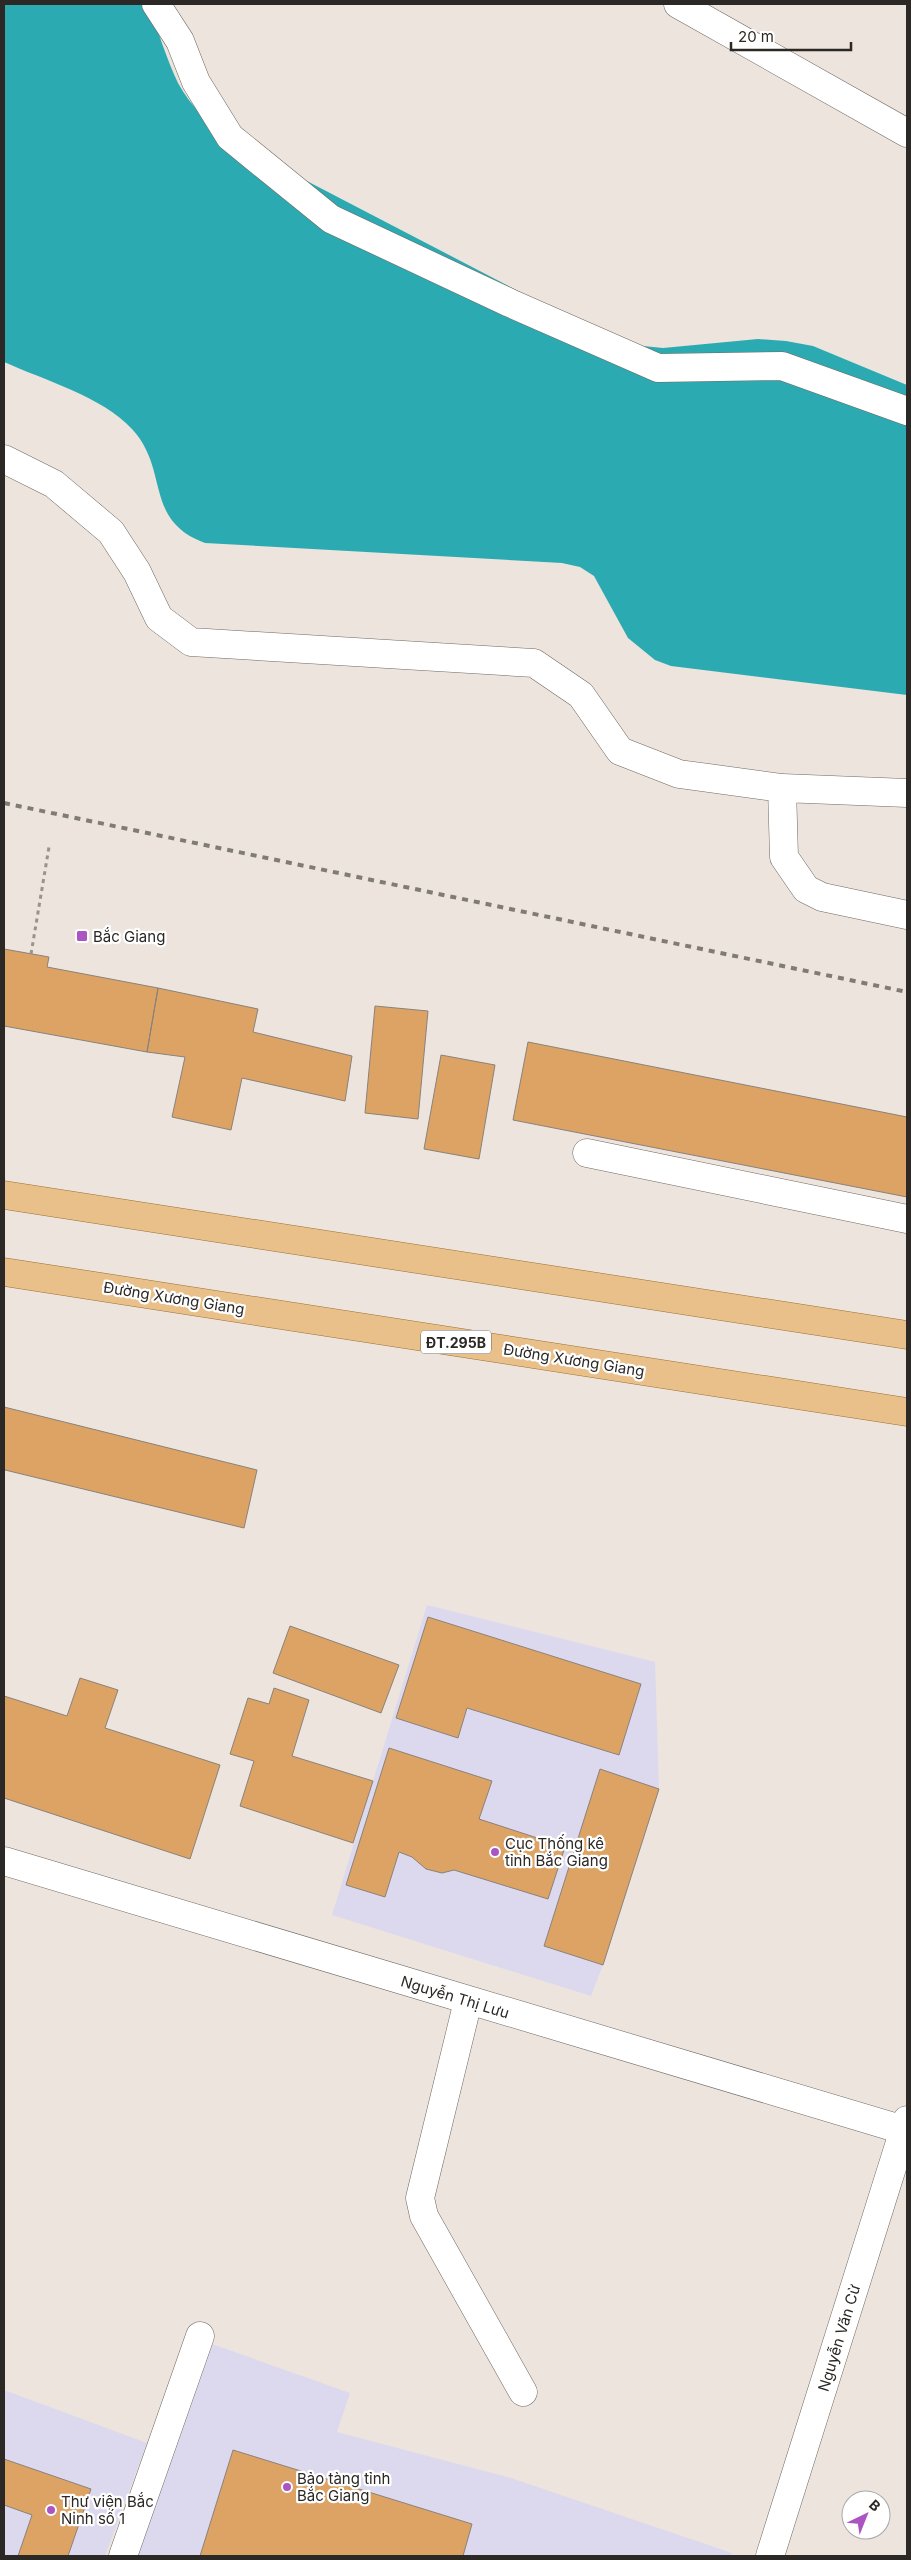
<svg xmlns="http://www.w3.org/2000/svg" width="911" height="2560" viewBox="0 0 911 2560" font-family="Inter,sans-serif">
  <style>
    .commercial { fill: #dcd9ef }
    .water { fill: #2caab2 }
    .building { fill: #dca364; stroke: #89827b }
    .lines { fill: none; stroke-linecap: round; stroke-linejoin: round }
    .minor-casing { stroke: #706963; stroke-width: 29 }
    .major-casing { stroke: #9d7033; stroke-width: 29 }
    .path { stroke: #99938e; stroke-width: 3; stroke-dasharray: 4 4; stroke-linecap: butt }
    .minor { stroke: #fff; stroke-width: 28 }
    .major { stroke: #e9c089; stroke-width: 28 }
    .rail { stroke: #807b76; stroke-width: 4; stroke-dasharray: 6 6; stroke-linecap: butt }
    .poi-dot { fill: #ab55c3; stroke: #fff; stroke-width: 2 }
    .labels { text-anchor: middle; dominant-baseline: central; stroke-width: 4.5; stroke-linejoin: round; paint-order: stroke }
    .shield { fill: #fff; stroke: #6b6866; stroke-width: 1 }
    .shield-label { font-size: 14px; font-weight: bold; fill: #2b2825 }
    .poi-label { font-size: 15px; fill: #2b2825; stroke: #fff; text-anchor: start }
    .street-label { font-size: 15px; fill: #2b2825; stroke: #fff }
  </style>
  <rect width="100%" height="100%" fill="#ece4dd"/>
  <path class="commercial" d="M 427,1605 L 655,1662 L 659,1789 L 603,1965 L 591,1996 L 332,1915 Z
    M 212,2344 L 350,2393 L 337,2432 L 511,2478 L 732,2553 L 731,2556 L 134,2556 Z
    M 4,2390 L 147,2443 L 105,2556 L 4,2556 Z"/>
  <path class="water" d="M 4,4 L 148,4 C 158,30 166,58 178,83 C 191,107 211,125 232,142 L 574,320 L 643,346 L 663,348 L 758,339 L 786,341 L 813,346 L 907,385 L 907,695 L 671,666 L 655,660 L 628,638 L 594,576 L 580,567 L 562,563 L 205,543 C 143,520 170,470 132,429 C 103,397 44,380 4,362 Z"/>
  <path class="building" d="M 4,949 L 49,957 L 47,967 L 158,988 L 147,1052 L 4,1026 Z
    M 158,988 L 258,1009 L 253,1032 L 352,1056 L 345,1101 L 242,1078 L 231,1130 L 172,1117 L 185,1057 L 147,1052 Z
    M 375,1006 L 428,1011 L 418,1119 L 365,1113 Z
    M 528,1042 L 907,1117 L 907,1197 L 513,1120 Z
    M 441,1055 L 495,1065 L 479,1159 L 424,1149 Z
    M 4,1407 L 257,1470 L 244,1528 L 5,1470 L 4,1472 Z
    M 428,1617 L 641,1684 L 619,1755 L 467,1708 L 458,1738 L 396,1718 Z
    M 290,1626 L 399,1665 L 381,1713 L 273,1673 Z
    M 80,1678 L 118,1690 L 105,1728 L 220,1765 L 190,1859 L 4,1798 L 4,1696 L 67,1716 Z
    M 274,1688 L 309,1700 L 292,1756 L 373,1781 L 353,1843 L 240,1806 L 254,1761 L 230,1754 L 248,1698 L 269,1704 Z
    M 389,1748 L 492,1781 L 479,1819 L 565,1847 L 548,1899 L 454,1870 L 442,1873 L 426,1869 L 412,1857 L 399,1852 L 385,1897 L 346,1885 Z
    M 600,1769 L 659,1789 L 603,1965 L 544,1946 Z
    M 233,2450 L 472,2524 L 463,2556 L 200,2556 Z
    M 4,2459 L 91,2489 L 68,2556 L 18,2556 L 32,2515 L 4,2505 Z"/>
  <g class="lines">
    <defs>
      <path id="minor" d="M 156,4 L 180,41 L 196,82 L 230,137 L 331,219 L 510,303 L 658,368 L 782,366 L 907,411
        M 678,4 L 907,133
        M 4,459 L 54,484 L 111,532 L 137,572 L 159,618 L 191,642 L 534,663 L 581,695 L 620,751 L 679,774 L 782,788 L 907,793
        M 782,788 L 784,857 L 806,889 L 822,897 L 907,915
        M 587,1153 L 907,1219
        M 4,1861 L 907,2131
        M 468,2001 L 420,2198 L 424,2216 L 523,2392
        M 123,2556 L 200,2336
        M 770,2556 L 907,2120"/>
      <path id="major" d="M 4,1195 L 907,1335
        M 4,1272 L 907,1412"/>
    </defs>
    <use href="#minor" class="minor-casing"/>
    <use href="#major" class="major-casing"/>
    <path class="path" d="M 31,954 L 49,847"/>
    <use href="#minor" class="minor"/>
    <use href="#major" class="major"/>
    <path class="rail" d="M 4,803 L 907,992"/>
  </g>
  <g class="poi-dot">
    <rect x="76" y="930" width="12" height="12" rx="2.5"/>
    <circle cx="495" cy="1852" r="5"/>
    <circle cx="287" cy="2487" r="5"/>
    <circle cx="51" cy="2510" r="5"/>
  </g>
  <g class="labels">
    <rect class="shield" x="421" y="1330.5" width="70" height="23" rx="4"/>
    <g class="shield-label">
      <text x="456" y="1342">ĐT.295B</text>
    </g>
    <g class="poi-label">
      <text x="93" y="936">Bắc Giang</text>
      <text x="505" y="1843">Cục Thống kê<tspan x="505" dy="17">tỉnh Bắc Giang</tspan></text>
      <text x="297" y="2478">Bảo tàng tỉnh<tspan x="297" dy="17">Bắc Giang</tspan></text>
      <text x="61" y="2501">Thư viện Bắc<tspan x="61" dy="17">Ninh số 1</tspan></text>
    </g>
    <g class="street-label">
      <text transform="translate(174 1298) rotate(9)">Đường Xương Giang</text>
      <text transform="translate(574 1360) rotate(9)">Đường Xương Giang</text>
      <text transform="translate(455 1997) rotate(17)">Nguyễn Thị Lưu</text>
      <text transform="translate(839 2338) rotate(-73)">Nguyễn Văn Cừ</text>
    </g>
  </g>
  <rect width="911" height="2560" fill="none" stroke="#2b2825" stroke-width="10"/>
  <g transform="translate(866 2515) rotate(43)"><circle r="24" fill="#ffffff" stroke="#aaa9a8"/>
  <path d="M0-4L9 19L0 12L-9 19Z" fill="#ab55c3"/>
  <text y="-8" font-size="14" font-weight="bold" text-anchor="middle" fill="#2b2825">B</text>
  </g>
  <path d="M731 42v8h120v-8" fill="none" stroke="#2b2825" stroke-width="2.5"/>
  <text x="738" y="42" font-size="15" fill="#2b2825" stroke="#ffffff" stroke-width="4" paint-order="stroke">20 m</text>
</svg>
